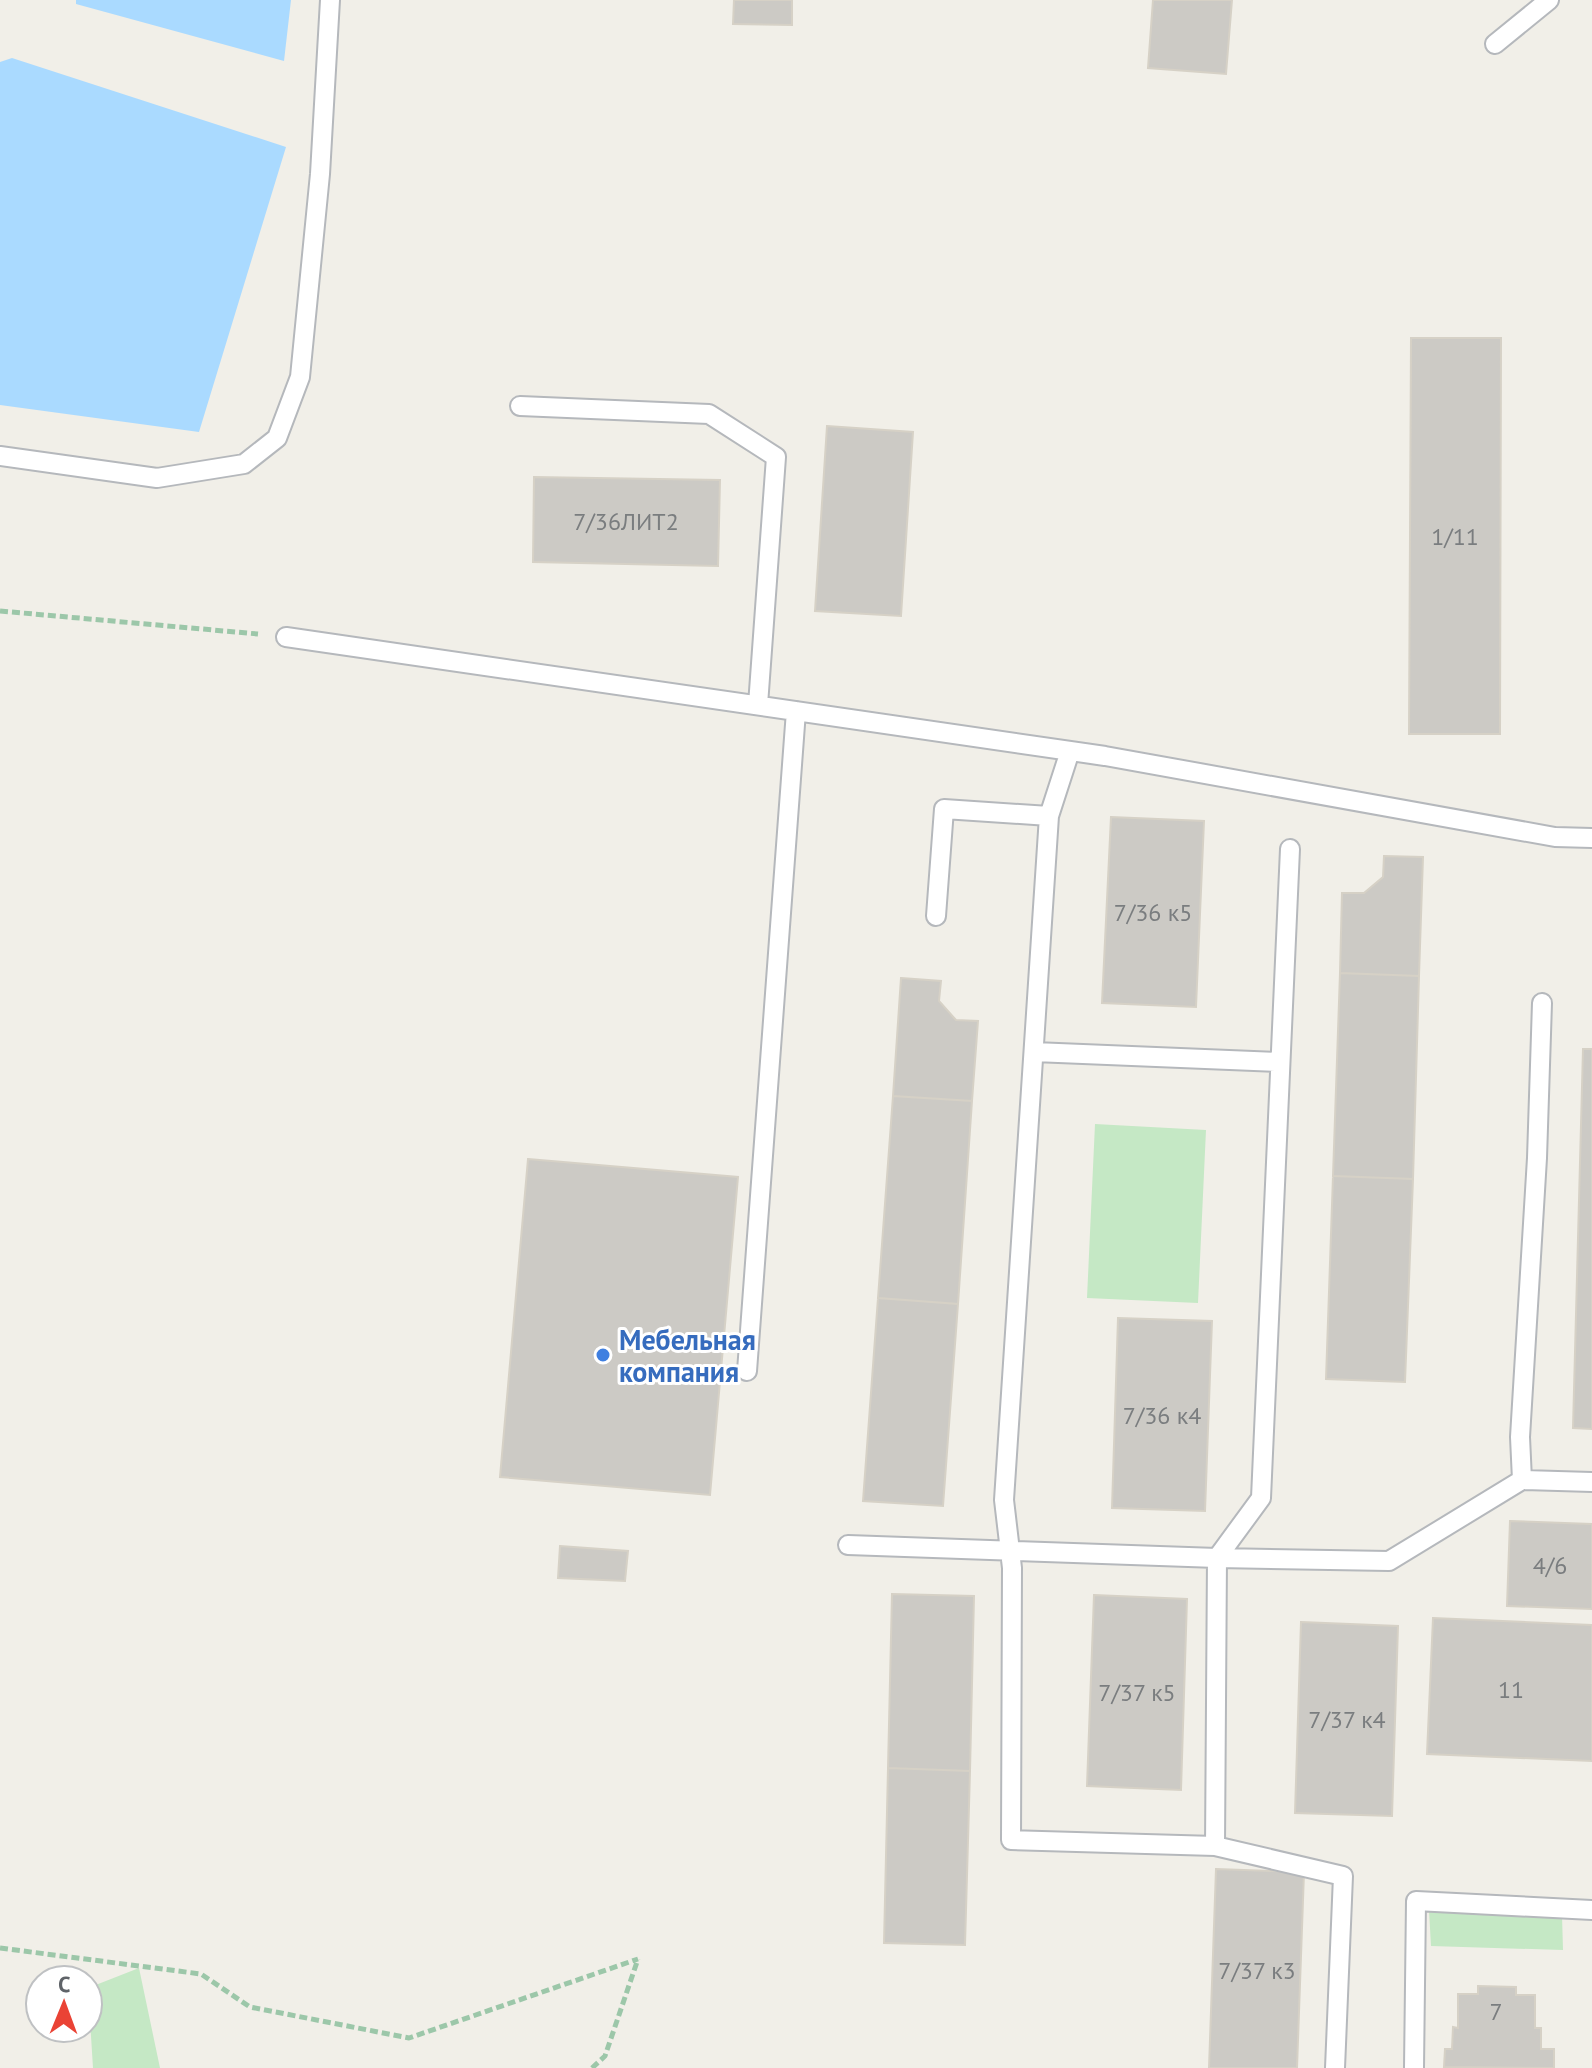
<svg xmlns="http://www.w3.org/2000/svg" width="1592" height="2068" viewBox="0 0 1592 2068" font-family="'PT Sans',sans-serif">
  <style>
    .green { fill: #c5e8c5 }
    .water { fill: #aadaff }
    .building { fill: #cccac5; stroke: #d6d1c6; stroke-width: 2 }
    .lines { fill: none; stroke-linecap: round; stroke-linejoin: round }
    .lane-casing { stroke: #b5b8bc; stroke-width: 22 }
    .path { stroke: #9cc7a9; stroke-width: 5; stroke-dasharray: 8 4; stroke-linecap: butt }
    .lane { stroke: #fff; stroke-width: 18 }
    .shop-dot { fill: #3f7fe0; stroke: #fff; stroke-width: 3 }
    .labels { text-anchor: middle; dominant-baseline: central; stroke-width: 6; stroke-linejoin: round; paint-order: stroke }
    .number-label { font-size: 24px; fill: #7a7d7f }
    .shop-label { font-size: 28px; font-weight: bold; fill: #366cbe; stroke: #fff; text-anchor: start }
  </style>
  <rect width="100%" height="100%" fill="#f1efe8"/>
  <path class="green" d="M 1095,1124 L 1206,1130 L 1198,1303 L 1087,1298 Z
    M 1429,1910 L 1562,1915 L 1563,1950 L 1431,1946 Z
    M 139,1968 L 160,2068 L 93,2068 L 88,1988 Z"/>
  <path class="water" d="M 76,0 L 291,0 L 284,61 L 76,4 Z
    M 12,58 L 286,147 L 199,432 L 0,405 L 0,62 Z"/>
  <path class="building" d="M 734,0 L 792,0 L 792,25 L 733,24 Z
    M 1153,0 L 1232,0 L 1226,74 L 1148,68 Z
    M 1411,338 L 1501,338 L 1500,734 L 1409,734 Z
    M 827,426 L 913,432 L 901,616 L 815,611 Z
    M 534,477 L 720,480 L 718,566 L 533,562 Z
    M 1111,817 L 1204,821 L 1196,1007 L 1102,1003 Z
    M 1384,856 L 1423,857 L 1419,976 L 1340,973 L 1342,893 L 1364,893 L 1383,877 Z
    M 1340,973 L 1419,976 L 1413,1179 L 1333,1176 Z
    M 901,978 L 941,981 L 939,1001 L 956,1020 L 978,1021 L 972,1101 L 893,1096 Z
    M 1583,1049 L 1592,1049 L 1592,1429 L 1573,1428 Z
    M 893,1096 L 972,1101 L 958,1304 L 878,1298 Z
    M 528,1159 L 738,1177 L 710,1495 L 500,1477 Z
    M 1333,1176 L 1413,1179 L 1405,1382 L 1326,1379 Z
    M 878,1298 L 958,1304 L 943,1506 L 863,1501 Z
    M 1118,1318 L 1212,1321 L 1205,1511 L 1112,1508 Z
    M 1510,1521 L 1592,1524 L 1592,1609 L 1507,1606 Z
    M 560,1546 L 628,1551 L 625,1581 L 558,1578 Z
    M 892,1594 L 974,1596 L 970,1771 L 888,1768 Z
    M 1094,1595 L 1187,1599 L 1181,1790 L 1087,1786 Z
    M 1433,1618 L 1592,1625 L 1592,1761 L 1427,1754 Z
    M 1301,1622 L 1398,1626 L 1392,1816 L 1295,1813 Z
    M 888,1768 L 970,1771 L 965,1945 L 884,1943 Z
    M 1216,1869 L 1304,1872 L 1297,2068 L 1209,2068 Z
    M 1478,1986 L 1516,1987 L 1516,1995 L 1535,1995 L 1535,2028 L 1541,2028 L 1541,2049 L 1554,2049 L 1554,2068 L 1444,2067 L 1445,2049 L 1452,2049 L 1453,2027 L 1458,2028 L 1458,1994 L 1478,1994 Z"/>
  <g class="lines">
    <defs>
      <path id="lane" d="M 1495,44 L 1549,0
        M 520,406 L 709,414 L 776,457 L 758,705
        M 0,456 L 157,478 L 244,464 L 277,438 L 300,377 L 320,174 L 330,0
        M 286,637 L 1105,756 L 1555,837 L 1592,838
        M 1049,816 L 1070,751
        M 936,916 L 944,809 L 1049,816 L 1004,1500 L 1012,1568 L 1011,1840 L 1215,1846
        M 1034,1052 L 1280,1062
        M 747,1371 L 796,711
        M 1522,1480 L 1520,1437 L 1537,1158 L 1542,1003
        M 848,1545 L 1217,1558 L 1261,1498 L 1290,849
        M 1335,2068 L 1343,1876 L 1215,1846 L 1217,1558 L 1389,1561 L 1522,1480 L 1592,1482
        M 1414,2068 L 1416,1901 L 1592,1910"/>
    </defs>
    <use href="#lane" class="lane-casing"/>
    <path class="path" d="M 0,611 L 258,634
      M 0,1948 L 201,1974 L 250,2007 L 409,2038 L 638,1959
      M 592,2068 L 605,2056 L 638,1959"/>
    <use href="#lane" class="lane"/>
  </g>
  <circle class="shop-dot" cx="603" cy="1355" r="8"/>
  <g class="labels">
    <g class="number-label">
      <text x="626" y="521">7/36ЛИТ2</text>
      <text x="1455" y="536">1/11</text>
      <text x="1153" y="912">7/36 к5</text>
      <text x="1162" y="1415">7/36 к4</text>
      <text x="1550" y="1565">4/6</text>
      <text x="1511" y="1689">11</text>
      <text x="1137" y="1692">7/37 к5</text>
      <text x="1347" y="1719">7/37 к4</text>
      <text x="1257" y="1970">7/37 к3</text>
      <text x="1496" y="2011">7</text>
    </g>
    <g class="shop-label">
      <text x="619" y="1339">Мебельная<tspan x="619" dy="32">компания</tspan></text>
    </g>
  </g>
  <g transform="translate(64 2004) rotate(1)"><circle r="38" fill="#ffffff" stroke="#bfc1c3" stroke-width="2"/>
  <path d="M0-6L14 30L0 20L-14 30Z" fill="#ea4335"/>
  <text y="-12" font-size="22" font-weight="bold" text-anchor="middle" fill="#5f6368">С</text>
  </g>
</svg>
